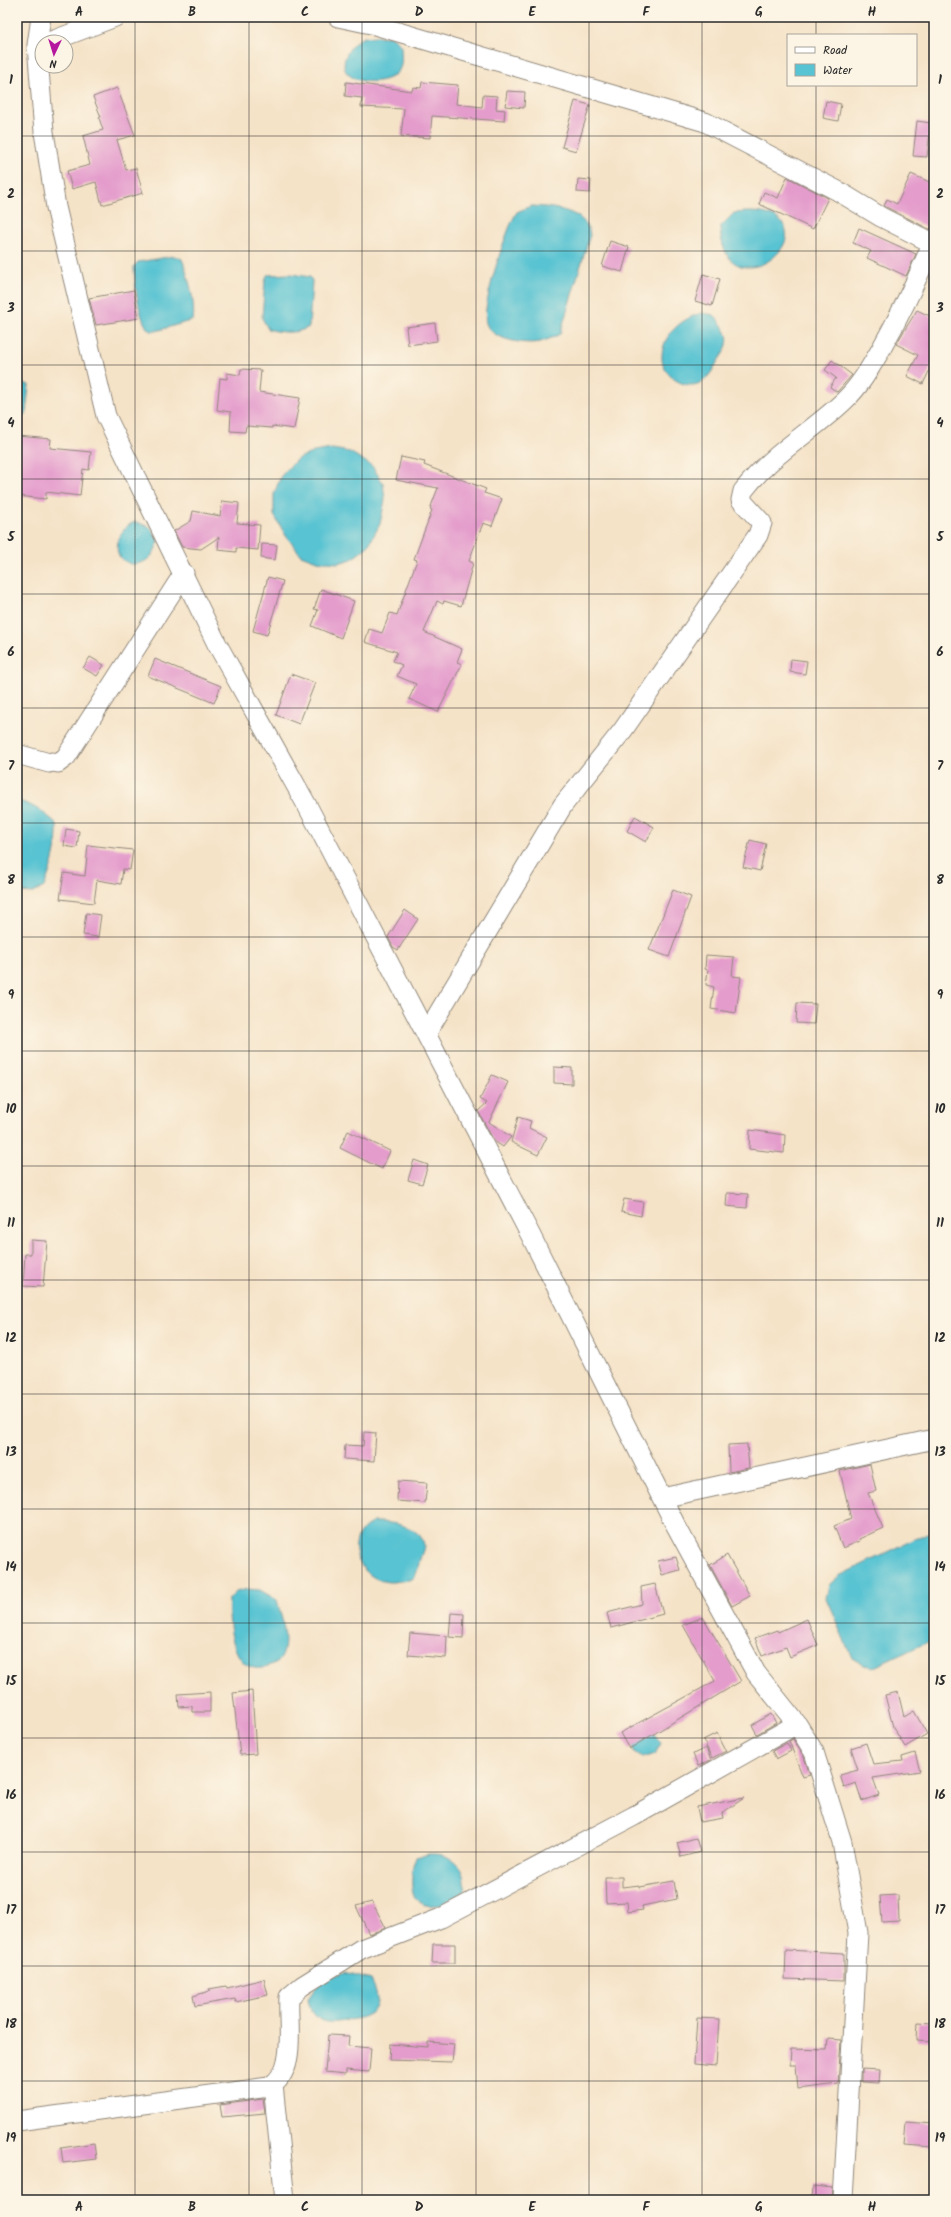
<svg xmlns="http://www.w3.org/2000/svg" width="951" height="2217" viewBox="0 0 951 2217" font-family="Kalam,sans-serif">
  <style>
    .water { fill: #58c3d2; stroke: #42777e }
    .building { fill: #e49ccc }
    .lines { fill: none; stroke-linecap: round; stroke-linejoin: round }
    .minor-casing { stroke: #90877a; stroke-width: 21 }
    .minor { stroke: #fff; stroke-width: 19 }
    .grid { fill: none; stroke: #2b2b2b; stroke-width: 1; stroke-opacity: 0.55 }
    .neatline { fill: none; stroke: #2b2b2b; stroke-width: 1.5 }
    .grid-label { font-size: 13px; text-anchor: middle; font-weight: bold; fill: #2b2b2b }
  </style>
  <rect width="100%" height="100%" fill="#fcf5e5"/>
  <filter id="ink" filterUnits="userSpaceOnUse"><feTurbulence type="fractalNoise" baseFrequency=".025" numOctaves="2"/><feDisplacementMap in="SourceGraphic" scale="8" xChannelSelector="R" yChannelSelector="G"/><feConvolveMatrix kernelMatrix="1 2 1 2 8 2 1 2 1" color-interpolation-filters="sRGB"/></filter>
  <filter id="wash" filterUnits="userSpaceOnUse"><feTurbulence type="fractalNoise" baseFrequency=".012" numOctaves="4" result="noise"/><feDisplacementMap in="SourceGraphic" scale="16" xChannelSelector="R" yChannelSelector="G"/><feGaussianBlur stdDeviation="0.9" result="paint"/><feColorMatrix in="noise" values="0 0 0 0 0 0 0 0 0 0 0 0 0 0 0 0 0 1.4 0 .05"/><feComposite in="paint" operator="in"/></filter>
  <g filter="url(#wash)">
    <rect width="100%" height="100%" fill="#f5e3c8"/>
    <path class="water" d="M 375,36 L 393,37 L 401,46 C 401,53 403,64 399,70 C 390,84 359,85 348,74 C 337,63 352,42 362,38 C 366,36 371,37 375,36 Z
      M 531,206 C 552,207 587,210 590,235 L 560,334 C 554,337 547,340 540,342 C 525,345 491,340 486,323 C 481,307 507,226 517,212 Z
      M 744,212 C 755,212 770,212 779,220 C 812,247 724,307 720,227 L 734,213 Z
      M 174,256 L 182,259 C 188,274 196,305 193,320 L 156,331 L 150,331 C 139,323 134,280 134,266 L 138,262 Z
      M 291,274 L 310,277 L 312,281 L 309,327 C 297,334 282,333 268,329 L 262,318 L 265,281 L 267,275 Z
      M 702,313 L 714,315 C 727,332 734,338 720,358 C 715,365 711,375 704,380 C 689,394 661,376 662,357 C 662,335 682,318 702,313 Z
      M 17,381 L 29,385 L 26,413 L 17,420 Z
      M 332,449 L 350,452 L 372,466 L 383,483 L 385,500 L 380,524 L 368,546 L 352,559 L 338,563 L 317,561 L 301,555 L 286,536 L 274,515 L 274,494 L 281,476 L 297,459 L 314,452 Z
      M 136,522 L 150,527 L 158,540 C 156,555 146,565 130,564 C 127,562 122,560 120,557 C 112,545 123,524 136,522 Z
      M 17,801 C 32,803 47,815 57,824 C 58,846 52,867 44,887 L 33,893 L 17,892 Z
      M 374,1522 C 390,1522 421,1525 424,1545 C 424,1549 421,1555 420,1559 C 418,1565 418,1575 412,1579 C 409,1580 403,1581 400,1581 C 362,1590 337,1538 374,1522 Z
      M 927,1533 L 934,1536 L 934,1639 L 874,1667 L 864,1665 L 852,1658 L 826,1598 L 829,1585 L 839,1576 Z
      M 247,1589 L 260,1590 L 277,1600 C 281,1616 290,1642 281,1658 C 278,1663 268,1666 262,1668 C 231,1673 228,1620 229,1599 L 236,1592 Z
      M 647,1733 L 654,1734 L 661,1743 L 655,1754 L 643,1758 L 634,1752 L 633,1743 Z
      M 429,1854 C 453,1853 467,1866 465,1890 C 445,1907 409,1918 412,1878 C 412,1870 413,1864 416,1857 Z
      M 345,1973 L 371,1980 C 384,2005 376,2017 348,2020 C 339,2022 329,2024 321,2020 C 313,2016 310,2008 308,2000 C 317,1981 326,1979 345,1973 Z"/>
    <g id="blocks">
      <path class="building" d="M 346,82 L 412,91 L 413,87 L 421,88 L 422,82 L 458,85 L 456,104 L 482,107 L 483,95 L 497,96 L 496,109 L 505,110 L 504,121 L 432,116 L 430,138 L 401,136 L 404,109 L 361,107 L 362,98 L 345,96 Z
        M 117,88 L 135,135 L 117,140 L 126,170 L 136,168 L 143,193 L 102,205 L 96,182 L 72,189 L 67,171 L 90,165 L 83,136 L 103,130 L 99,118 L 101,117 L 93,97 Z
        M 507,91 L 525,92 L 524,108 L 505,106 Z
        M 575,101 L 590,105 L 576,151 L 562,147 Z
        M 826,101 L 841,104 L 838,121 L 823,118 Z
        M 917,121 L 931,123 L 927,157 L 913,156 Z
        M 911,174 L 934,184 L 934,228 L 929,229 L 884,206 L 887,199 L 897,204 Z
        M 787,177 L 828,198 L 813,229 L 759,204 L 764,192 L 778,198 Z
        M 578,179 L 591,180 L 590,193 L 577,192 Z
        M 859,228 L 916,254 L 906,276 L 867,258 L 871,251 L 853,243 Z
        M 610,241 L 629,247 L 622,272 L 602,266 Z
        M 703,274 L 720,279 L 712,306 L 695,301 Z
        M 134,290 L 139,318 L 96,325 L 89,298 Z
        M 917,310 L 934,318 L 934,361 L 923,384 L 907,376 L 918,355 L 896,344 Z
        M 435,323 L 437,341 L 408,345 L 406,327 Z
        M 832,360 L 852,375 L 837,392 L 830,387 L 836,378 L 825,370 Z
        M 241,369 L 261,370 L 259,392 L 300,398 L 294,429 L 272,426 L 272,428 L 246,426 L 245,432 L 230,431 L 231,412 L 217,410 L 220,378 L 227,379 L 227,373 L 240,375 Z
        M 17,436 L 51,439 L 50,448 L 91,452 L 89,470 L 83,469 L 80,496 L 46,492 L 46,499 L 17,496 Z
        M 401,457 L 425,462 L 424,465 L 486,489 L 484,493 L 502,499 L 492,526 L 483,523 L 469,561 L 473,563 L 461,606 L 444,601 L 443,604 L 437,601 L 424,632 L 462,649 L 457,662 L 462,664 L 438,712 L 409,699 L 416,684 L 397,676 L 402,665 L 393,661 L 397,652 L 365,642 L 369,629 L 382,633 L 390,613 L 397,615 L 417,560 L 414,559 L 432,510 L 430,509 L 438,488 L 396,480 Z
        M 222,501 L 239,503 L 237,523 L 260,525 L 258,550 L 236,548 L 236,552 L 218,550 L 219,537 L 201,549 L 182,547 L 174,531 L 191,521 L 193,511 L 220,516 Z
        M 262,544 L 277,545 L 275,560 L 261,558 Z
        M 268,577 L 283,581 L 267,635 L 253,631 Z
        M 321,589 L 354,601 L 341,638 L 312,626 L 318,610 L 314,609 Z
        M 90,657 L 104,665 L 97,676 L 83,668 Z
        M 155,659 L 221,686 L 214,703 L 148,676 Z
        M 791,659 L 807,661 L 805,674 L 790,672 Z
        M 291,674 L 315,683 L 299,724 L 276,715 Z
        M 635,816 L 654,827 L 646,842 L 627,831 Z
        M 66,829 L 79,831 L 77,848 L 64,846 Z
        M 750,840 L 766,844 L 760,871 L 743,867 Z
        M 88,845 L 133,850 L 130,870 L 123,869 L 121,884 L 97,880 L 94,903 L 60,899 L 64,873 L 85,876 Z
        M 673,890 L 691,897 L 669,957 L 649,950 Z
        M 405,910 L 418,919 L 398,950 L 393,947 L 388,937 Z
        M 86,913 L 101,915 L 98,937 L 83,935 Z
        M 706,955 L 734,957 L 732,976 L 741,977 L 736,1013 L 711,1009 L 714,987 L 706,985 L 708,970 L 705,969 Z
        M 797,1003 L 816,1004 L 814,1024 L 796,1023 Z
        M 554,1067 L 572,1068 L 572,1084 L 554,1083 Z
        M 492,1075 L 508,1082 L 489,1122 L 511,1137 L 503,1147 L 494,1141 L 478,1111 L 487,1103 L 480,1099 Z
        M 518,1117 L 531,1121 L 529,1128 L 547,1137 L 538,1155 L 511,1142 Z
        M 750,1130 L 785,1135 L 784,1153 L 749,1149 Z
        M 348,1131 L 390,1151 L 382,1169 L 340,1148 Z
        M 414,1160 L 428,1165 L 422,1184 L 408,1180 Z
        M 727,1193 L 748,1194 L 747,1208 L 726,1206 Z
        M 624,1199 L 643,1202 L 641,1216 L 621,1212 Z
        M 31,1240 L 47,1241 L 43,1287 L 23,1286 L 25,1254 L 31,1254 Z
        M 364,1432 L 376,1433 L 374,1461 L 344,1459 L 345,1445 L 363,1446 Z
        M 747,1444 L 749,1468 L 729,1472 L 728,1445 Z
        M 870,1464 L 876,1491 L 868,1493 L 883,1528 L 859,1539 L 860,1541 L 843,1548 L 834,1526 L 851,1519 L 840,1471 Z
        M 398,1481 L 427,1483 L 425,1503 L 397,1501 Z
        M 727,1555 L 750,1596 L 732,1606 L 710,1565 Z
        M 676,1557 L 680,1570 L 662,1575 L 658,1561 Z
        M 655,1584 L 663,1614 L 611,1628 L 607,1613 L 642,1604 L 641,1587 Z
        M 451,1613 L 464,1614 L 463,1638 L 449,1637 Z
        M 703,1617 L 741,1681 L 629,1749 L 620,1733 L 715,1681 L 683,1625 Z
        M 807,1619 L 818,1645 L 790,1657 L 786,1647 L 762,1656 L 755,1638 L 777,1630 L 778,1632 Z
        M 410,1633 L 447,1636 L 446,1658 L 408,1655 Z
        M 252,1691 L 256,1754 L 240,1755 L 233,1693 Z
        M 210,1692 L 210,1712 L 192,1712 L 192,1706 L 179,1707 L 178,1694 Z
        M 898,1692 L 904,1717 L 914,1711 L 927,1734 L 905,1747 L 893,1727 L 885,1695 Z
        M 771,1714 L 776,1723 L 757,1734 L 752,1725 Z
        M 717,1733 L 726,1751 L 712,1758 L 703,1740 Z
        M 793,1739 L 804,1757 L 810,1775 L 803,1777 L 789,1741 Z
        M 787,1743 L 791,1751 L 776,1759 L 772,1751 Z
        M 866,1743 L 873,1764 L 903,1761 L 902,1757 L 915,1753 L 920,1771 L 873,1778 L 879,1795 L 862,1801 L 856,1783 L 844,1787 L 840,1775 L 858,1770 L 851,1748 Z
        M 706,1748 L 711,1760 L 698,1766 L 693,1754 Z
        M 744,1798 L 722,1813 L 723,1818 L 700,1822 L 697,1807 Z
        M 696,1838 L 700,1852 L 681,1857 L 677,1843 Z
        M 605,1877 L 622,1877 L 622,1887 L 640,1885 L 640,1887 L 674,1881 L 677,1899 L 642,1906 L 643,1910 L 628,1912 L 627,1902 L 606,1903 Z
        M 898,1895 L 899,1921 L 882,1922 L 880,1896 Z
        M 372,1902 L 386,1928 L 369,1934 L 356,1906 Z
        M 433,1944 L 455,1944 L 455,1963 L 432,1963 Z
        M 786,1950 L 844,1953 L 844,1981 L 785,1979 Z
        M 264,1979 L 268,1995 L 236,2002 L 235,1999 L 195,2006 L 193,1996 L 210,1991 L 209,1989 L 226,1986 L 227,1988 Z
        M 697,2018 L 719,2019 L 716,2066 L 694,2064 Z
        M 918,2022 L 932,2023 L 931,2041 L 917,2040 Z
        M 328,2035 L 349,2036 L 348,2046 L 371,2048 L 369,2072 L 346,2070 L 346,2074 L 325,2072 Z
        M 828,2039 L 841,2040 L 838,2084 L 798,2089 L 796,2065 L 790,2065 L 791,2049 L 827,2050 Z
        M 428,2042 L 454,2044 L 452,2062 L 389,2060 L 390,2044 L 428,2047 Z
        M 861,2069 L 880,2070 L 879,2083 L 861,2082 Z
        M 263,2099 L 265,2113 L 222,2117 L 220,2105 Z
        M 906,2122 L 934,2124 L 934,2147 L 904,2145 Z
        M 94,2143 L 96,2159 L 63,2163 L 61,2148 Z
        M 813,2186 L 833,2188 L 832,2200 L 812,2200 Z"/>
    </g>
  </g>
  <g filter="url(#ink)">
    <use href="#blocks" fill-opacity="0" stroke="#90877a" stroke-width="1"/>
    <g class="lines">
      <defs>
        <path id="minor" d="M 41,17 L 37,45 L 44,132 L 56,207 L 106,416 L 217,644 L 309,809 L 531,1236 L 675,1524 L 756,1673 L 797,1724 L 814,1752 L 842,1842 L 858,1933 L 843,2200
          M 338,17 L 371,24 L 705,122 L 838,191 L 881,217 L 932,243
          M 49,42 L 115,17
          M 17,754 L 49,763 L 52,762 L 58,763 L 66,757 L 184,573
          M 426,1034 L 563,805 L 623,730 L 758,535 L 762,523 L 741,500 L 743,491 C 772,453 812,432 845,400 C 860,386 870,368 880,351 C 901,314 918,278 934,239
          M 662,1498 L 934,1439
          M 273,2085 L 285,2200
          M 17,2121 L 269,2087 C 298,2071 287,2025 289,1997 L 302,1986 L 361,1949 L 441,1918 L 634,1816 L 797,1724"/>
      </defs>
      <use href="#minor" class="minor-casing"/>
      <use href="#minor" class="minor"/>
    </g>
  </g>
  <path class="grid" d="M 135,17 L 135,2200M 249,17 L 249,2200M 362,17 L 362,2200M 476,17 L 476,2200M 589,17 L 589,2200M 702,17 L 702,2200M 816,17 L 816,35M 816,85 L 816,2200M 17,136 L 934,136M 17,251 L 934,251M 17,365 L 934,365M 17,479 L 934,479M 17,594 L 934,594M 17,708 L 934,708M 17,823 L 934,823M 17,937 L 934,937M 17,1051 L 934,1051M 17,1166 L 934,1166M 17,1280 L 934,1280M 17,1394 L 934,1394M 17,1509 L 934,1509M 17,1623 L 934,1623M 17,1738 L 934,1738M 17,1852 L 934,1852M 17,1966 L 934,1966M 17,2081 L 934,2081"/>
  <rect width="951" height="2217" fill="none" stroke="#fcf5e5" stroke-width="44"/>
  <rect x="787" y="34" width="130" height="52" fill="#fcf5e5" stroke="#a8a49b"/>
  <rect x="795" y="47" width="20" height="6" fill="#ffffff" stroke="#a8a49b"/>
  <text x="823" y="54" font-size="12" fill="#2b2b2b">Road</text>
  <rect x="795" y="64" width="20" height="12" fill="#58c3d2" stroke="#a8a49b"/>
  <text x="823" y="74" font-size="12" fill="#2b2b2b">Water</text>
  <g transform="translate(54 54) rotate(184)"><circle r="19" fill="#fcf5e5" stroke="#a8a49b"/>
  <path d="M0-3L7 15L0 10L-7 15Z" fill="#b5179e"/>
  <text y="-6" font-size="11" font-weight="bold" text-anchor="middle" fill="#2b2b2b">N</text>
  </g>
  <rect x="22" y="22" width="907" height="2173" class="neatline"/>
  <g class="grid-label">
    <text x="79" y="16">A</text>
    <text x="192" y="16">B</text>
    <text x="305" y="16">C</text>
    <text x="419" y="16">D</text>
    <text x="532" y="16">E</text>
    <text x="646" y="16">F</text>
    <text x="759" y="16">G</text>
    <text x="872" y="16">H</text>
    <text x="11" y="84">1</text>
    <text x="940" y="84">1</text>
    <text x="11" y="198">2</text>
    <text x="940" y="198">2</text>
    <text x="11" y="312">3</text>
    <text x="940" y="312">3</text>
    <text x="11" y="427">4</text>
    <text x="940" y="427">4</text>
    <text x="11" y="541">5</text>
    <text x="940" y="541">5</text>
    <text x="11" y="656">6</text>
    <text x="940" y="656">6</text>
    <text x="11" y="770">7</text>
    <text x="940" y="770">7</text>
    <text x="11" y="884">8</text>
    <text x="940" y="884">8</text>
    <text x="11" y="999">9</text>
    <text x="940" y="999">9</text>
    <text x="11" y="1113">10</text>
    <text x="940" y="1113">10</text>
    <text x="11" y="1227">11</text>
    <text x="940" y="1227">11</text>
    <text x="11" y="1342">12</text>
    <text x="940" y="1342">12</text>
    <text x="11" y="1456">13</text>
    <text x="940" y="1456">13</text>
    <text x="11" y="1571">14</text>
    <text x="940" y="1571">14</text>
    <text x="11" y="1685">15</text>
    <text x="940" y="1685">15</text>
    <text x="11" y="1799">16</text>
    <text x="940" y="1799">16</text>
    <text x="11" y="1914">17</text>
    <text x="940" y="1914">17</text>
    <text x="11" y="2028">18</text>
    <text x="940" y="2028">18</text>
    <text x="11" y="2142">19</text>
    <text x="940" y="2142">19</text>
    <text x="79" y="2211">A</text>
    <text x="192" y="2211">B</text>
    <text x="305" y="2211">C</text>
    <text x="419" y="2211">D</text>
    <text x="532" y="2211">E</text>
    <text x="646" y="2211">F</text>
    <text x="759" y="2211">G</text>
    <text x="872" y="2211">H</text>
  </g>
</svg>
